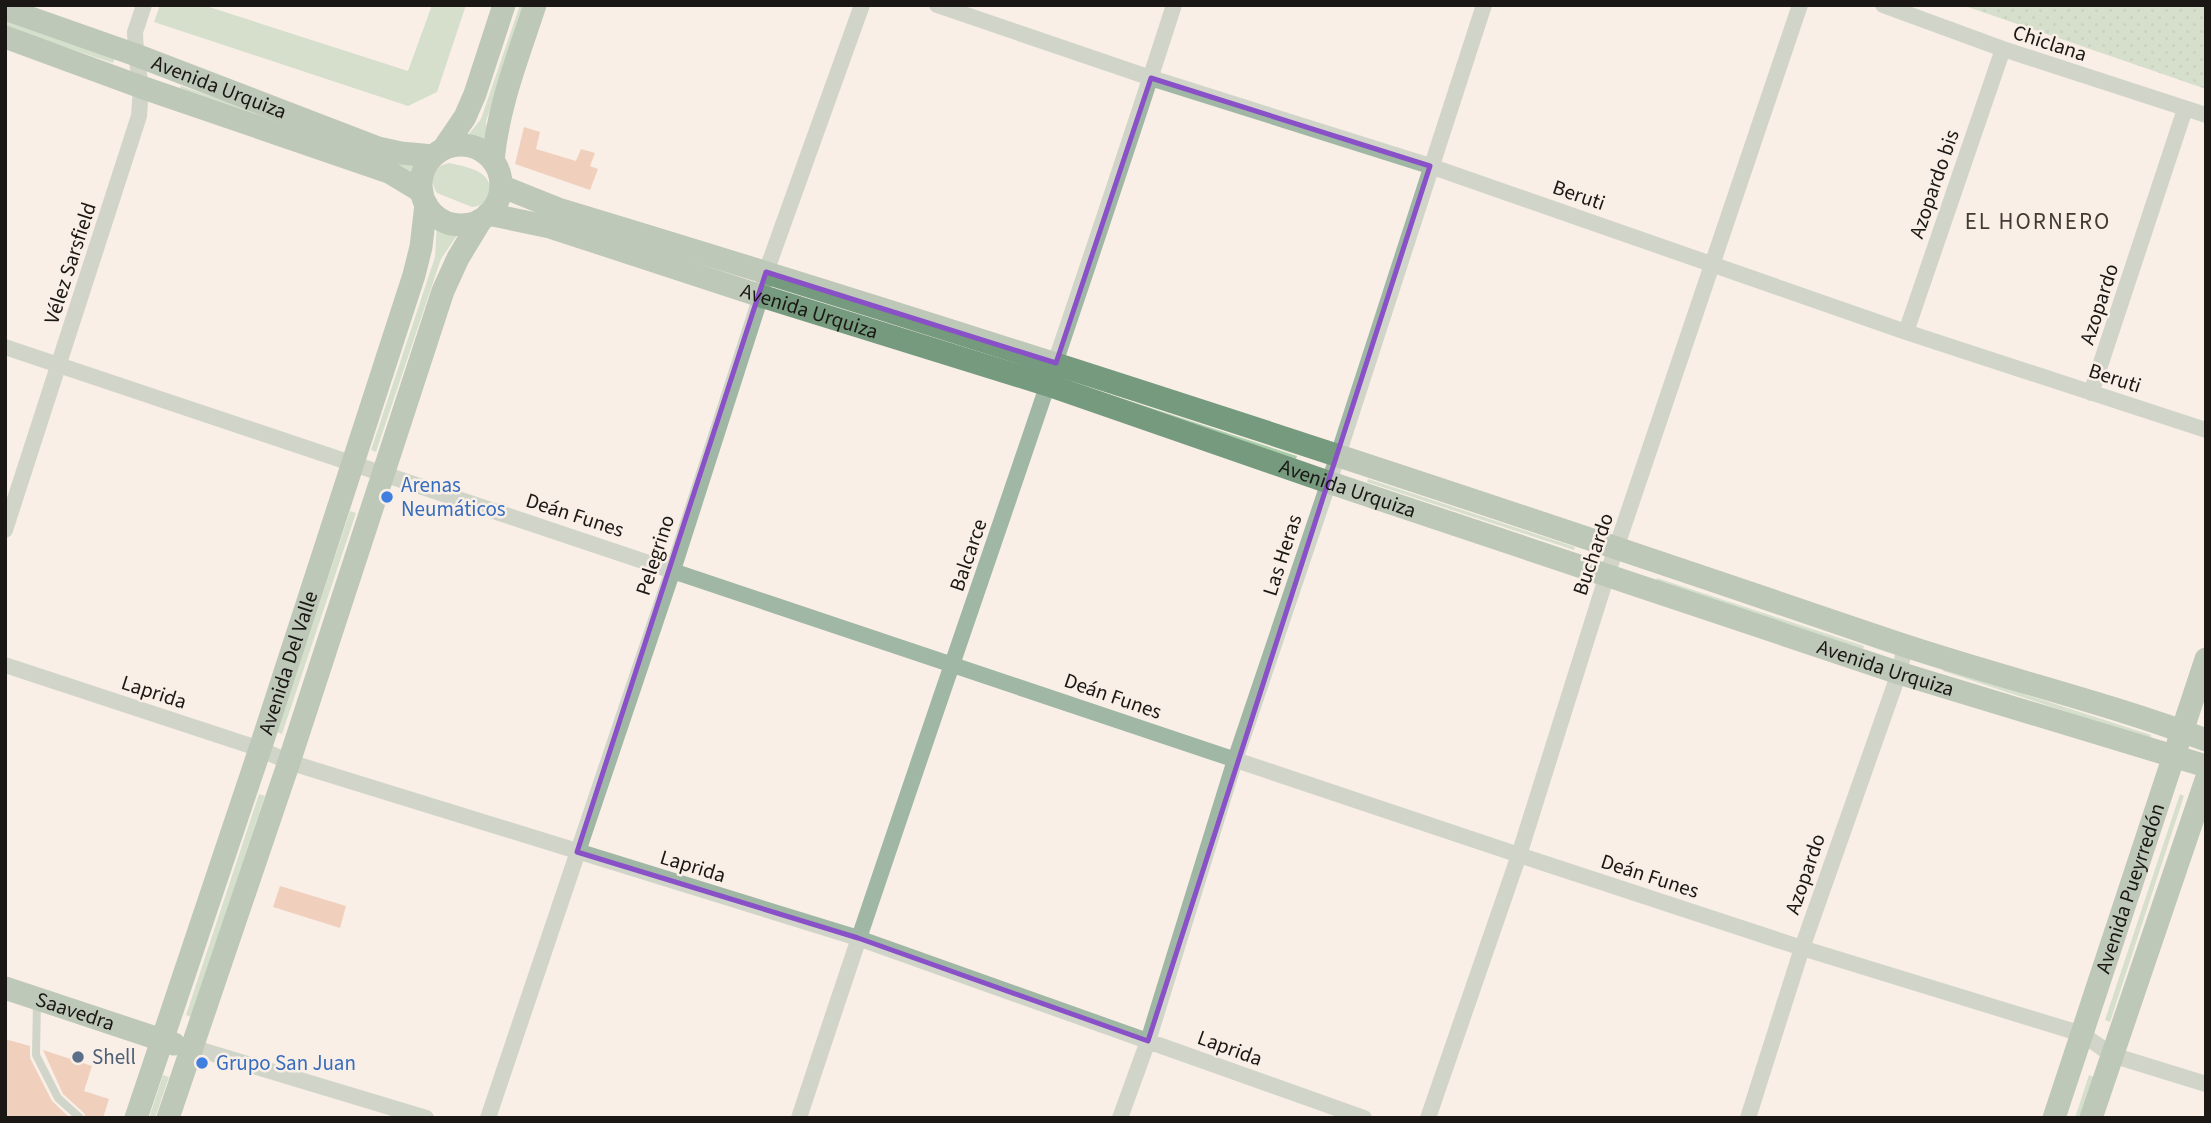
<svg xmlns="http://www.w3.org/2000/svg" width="2211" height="1123" viewBox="0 0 2211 1123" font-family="'Source Sans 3',sans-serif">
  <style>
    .grass { fill: #aacda9 }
    .park { fill: url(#park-dots) }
    .building { fill: #e4ac87 }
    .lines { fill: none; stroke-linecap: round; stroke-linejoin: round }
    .lane { stroke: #9fb7a4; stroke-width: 8 }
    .street { stroke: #9fb7a4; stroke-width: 16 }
    .secondary { stroke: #769a7e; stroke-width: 23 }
    .marked { fill: none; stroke: #8950c7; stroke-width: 5; stroke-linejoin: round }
    .shop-dot { fill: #3f7fe0; stroke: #f9efe7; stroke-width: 2.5 }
    .service-dot { fill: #5c6f8a; stroke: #f9efe7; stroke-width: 2.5 }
    .labels { text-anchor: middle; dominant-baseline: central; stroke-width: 5; stroke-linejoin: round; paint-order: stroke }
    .street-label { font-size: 21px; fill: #1a1714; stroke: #f9efe7 }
    .shop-label { font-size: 21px; fill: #366cbe; stroke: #f9efe7; text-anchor: start }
    .service-label { font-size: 21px; fill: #4e5e75; stroke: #f9efe7; text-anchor: start }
    .neighbourhood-label { font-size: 23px; letter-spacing: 2px; fill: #423a33; stroke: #f9efe7 }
  </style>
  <defs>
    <pattern id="park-dots" width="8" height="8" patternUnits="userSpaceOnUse" patternTransform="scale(1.75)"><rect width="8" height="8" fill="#aacda9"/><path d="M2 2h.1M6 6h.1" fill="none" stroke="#92af91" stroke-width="1.8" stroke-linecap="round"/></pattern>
  </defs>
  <rect width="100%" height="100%" fill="#f9efe7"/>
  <path class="grass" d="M 160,5 L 203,5 L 408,71 L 432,5 L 466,5 L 437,92 L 408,106 L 154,22 Z
    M 520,5 L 526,5 L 486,121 L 488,147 L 475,141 L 464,140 L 481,119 Z
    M 5,20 L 115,57 L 113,63 L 5,27 Z
    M 181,86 L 395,159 L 420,161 L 415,178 L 179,92 Z
    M 449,163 C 459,165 474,168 482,174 C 497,186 490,206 472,207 L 437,193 C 428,180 433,166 449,163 Z
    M 437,223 L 450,231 L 460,231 L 441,259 L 376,452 L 371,450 L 435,257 Z
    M 1090,388 L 1297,456 L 1296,459 Z
    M 1368,479 L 1575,547 L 1574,550 L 1367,482 Z
    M 350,511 L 356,513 L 282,734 L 277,732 Z
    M 1657,578 L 1864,646 L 1863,649 L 1656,581 Z
    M 1944,668 L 2151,735 L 2150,739 L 1943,671 Z
    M 259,794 L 265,796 L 191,1017 L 186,1015 Z
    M 2180,794 L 2184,796 L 2110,1022 L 2105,1020 Z
    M 163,1075 L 169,1077 L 155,1118 L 149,1118 Z
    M 2089,1075 L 2094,1077 L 2080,1118 L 2075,1118 Z"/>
  <path class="park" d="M 1962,5 L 2206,5 L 2206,89 Z"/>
  <path class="building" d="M 524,127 L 540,132 L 536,149 L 576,161 L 581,149 L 595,153 L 590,166 L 598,169 L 590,190 L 515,164 Z
    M 280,886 L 346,906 L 340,928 L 273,907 Z
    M 5,1039 L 30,1046 L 30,1058 L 52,1101 L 70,1118 L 5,1118 Z
    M 43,1050 L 92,1066 L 84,1091 L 109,1099 L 103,1118 L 86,1118 L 84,1113 L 63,1094 Z"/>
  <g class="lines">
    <path class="lane" d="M 37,1001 L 36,1055 L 58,1098 L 80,1118"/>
    <path class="street" d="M 937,5 L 1151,78 L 1430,166 L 1906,332 L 2206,430
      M 1883,5 L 2003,49 L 2206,115
      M 1906,332 L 2003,49
      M 5,347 L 1519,855 L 1802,948 L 2082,1034 L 2112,1055 L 2206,1084
      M 2091,393 L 2185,109
      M 5,530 L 139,116 L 141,87 L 136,55 L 135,32 L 144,5
      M 5,665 L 260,749 L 289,762 L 858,938 L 1364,1118
      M 191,1047 L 426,1118
      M 488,1118 L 673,570 L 761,296 L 766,272 L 862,5
      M 799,1118 C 921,746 1054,378 1174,5
      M 1120,1118 L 1148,1041 L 1235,760 L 1338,455 L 1484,5
      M 1428,1118 L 1519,855 L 1607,575 L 1800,5
      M 1748,1118 L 1802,948 L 1899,673 L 1905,646"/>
    <g class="secondary">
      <path id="s1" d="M 5,9 L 136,55 L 378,148 L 401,153 L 433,156"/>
      <path d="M 5,37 L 141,87 L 389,172 L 422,192"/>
      <circle cx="461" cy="185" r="40"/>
      <path d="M 444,148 L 465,117 L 475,94 L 504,5"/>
      <path d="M 493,161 C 498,106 518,57 535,5"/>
      <path d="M 501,186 L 558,209 C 1002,343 1443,488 1882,638 C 1989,675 2100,700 2206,740"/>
      <path id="s2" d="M 488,214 L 550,227 L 761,296 L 1048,385 L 1328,482 L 1899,673 L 2206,766"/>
      <path id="s3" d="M 5,988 L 174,1044"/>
      <path id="s4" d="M 136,1118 L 260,749 L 414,275 L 421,247 L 426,204"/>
      <path d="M 168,1118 L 289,762 L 443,291 L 458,258 L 481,220"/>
      <path id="s5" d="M 2054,1118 L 2206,659"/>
      <path d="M 2091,1118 L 2206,780"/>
    </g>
  </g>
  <path d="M0 0H2211V1123H0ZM 1151,78 L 1430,166 L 1148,1041 L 858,938 L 577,852 L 766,272 L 1056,363 Z" fill="#f9efe7" fill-opacity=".55" fill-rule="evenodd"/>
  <path class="marked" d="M 1151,78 L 1430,166 L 1148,1041 L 858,938 L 577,852 L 766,272 L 1056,363 Z"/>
  <g class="shop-dot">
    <circle cx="387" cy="497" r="7"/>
    <circle cx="202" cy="1063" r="7"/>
  </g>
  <circle class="service-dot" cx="78" cy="1057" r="7"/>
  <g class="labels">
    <g class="street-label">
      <text transform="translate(2050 43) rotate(18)">Chiclana</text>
      <text stroke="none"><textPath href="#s1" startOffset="228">Avenida Urquiza</textPath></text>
      <text transform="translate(1934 184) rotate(-71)">Azopardo bis</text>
      <text transform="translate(1579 195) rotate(19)">Beruti</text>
      <text transform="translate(70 263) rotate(-72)">Vélez Sarsfield</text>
      <text transform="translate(2099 304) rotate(-72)">Azopardo</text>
      <text stroke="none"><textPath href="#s2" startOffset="336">Avenida Urquiza</textPath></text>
      <text transform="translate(2115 378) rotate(18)">Beruti</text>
      <text stroke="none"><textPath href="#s2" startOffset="903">Avenida Urquiza</textPath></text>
      <text transform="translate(575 515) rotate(18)">Deán Funes</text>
      <text transform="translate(1593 554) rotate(-71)">Buchardo</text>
      <text transform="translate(655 555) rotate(-72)">Pelegrino</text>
      <text transform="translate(968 555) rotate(-71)">Balcarce</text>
      <text transform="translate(1282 555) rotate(-72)">Las Heras</text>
      <text stroke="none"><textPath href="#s4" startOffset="480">Avenida Del Valle</textPath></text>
      <text stroke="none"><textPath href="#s2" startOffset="1470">Avenida Urquiza</textPath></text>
      <text transform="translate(154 692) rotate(18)">Laprida</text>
      <text transform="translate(1113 696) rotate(19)">Deán Funes</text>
      <text transform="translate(693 866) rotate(17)">Laprida</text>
      <text transform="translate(1805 874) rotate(-71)">Azopardo</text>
      <text transform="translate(1650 876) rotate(18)">Deán Funes</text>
      <text stroke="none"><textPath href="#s5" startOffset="242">Avenida Pueyrredón</textPath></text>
      <text stroke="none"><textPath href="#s3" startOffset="74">Saavedra</textPath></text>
      <text transform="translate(1230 1048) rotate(20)">Laprida</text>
    </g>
    <g class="shop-label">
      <text x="401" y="485">Arenas<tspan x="401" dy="24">Neumáticos</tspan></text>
      <text x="216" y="1063">Grupo San Juan</text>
    </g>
    <g class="service-label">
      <text x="92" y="1057">Shell</text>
    </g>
    <g class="neighbourhood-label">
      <text x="2038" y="221">EL HORNERO</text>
    </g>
  </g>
  <rect width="2211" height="1123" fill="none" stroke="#1a1714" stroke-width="14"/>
</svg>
